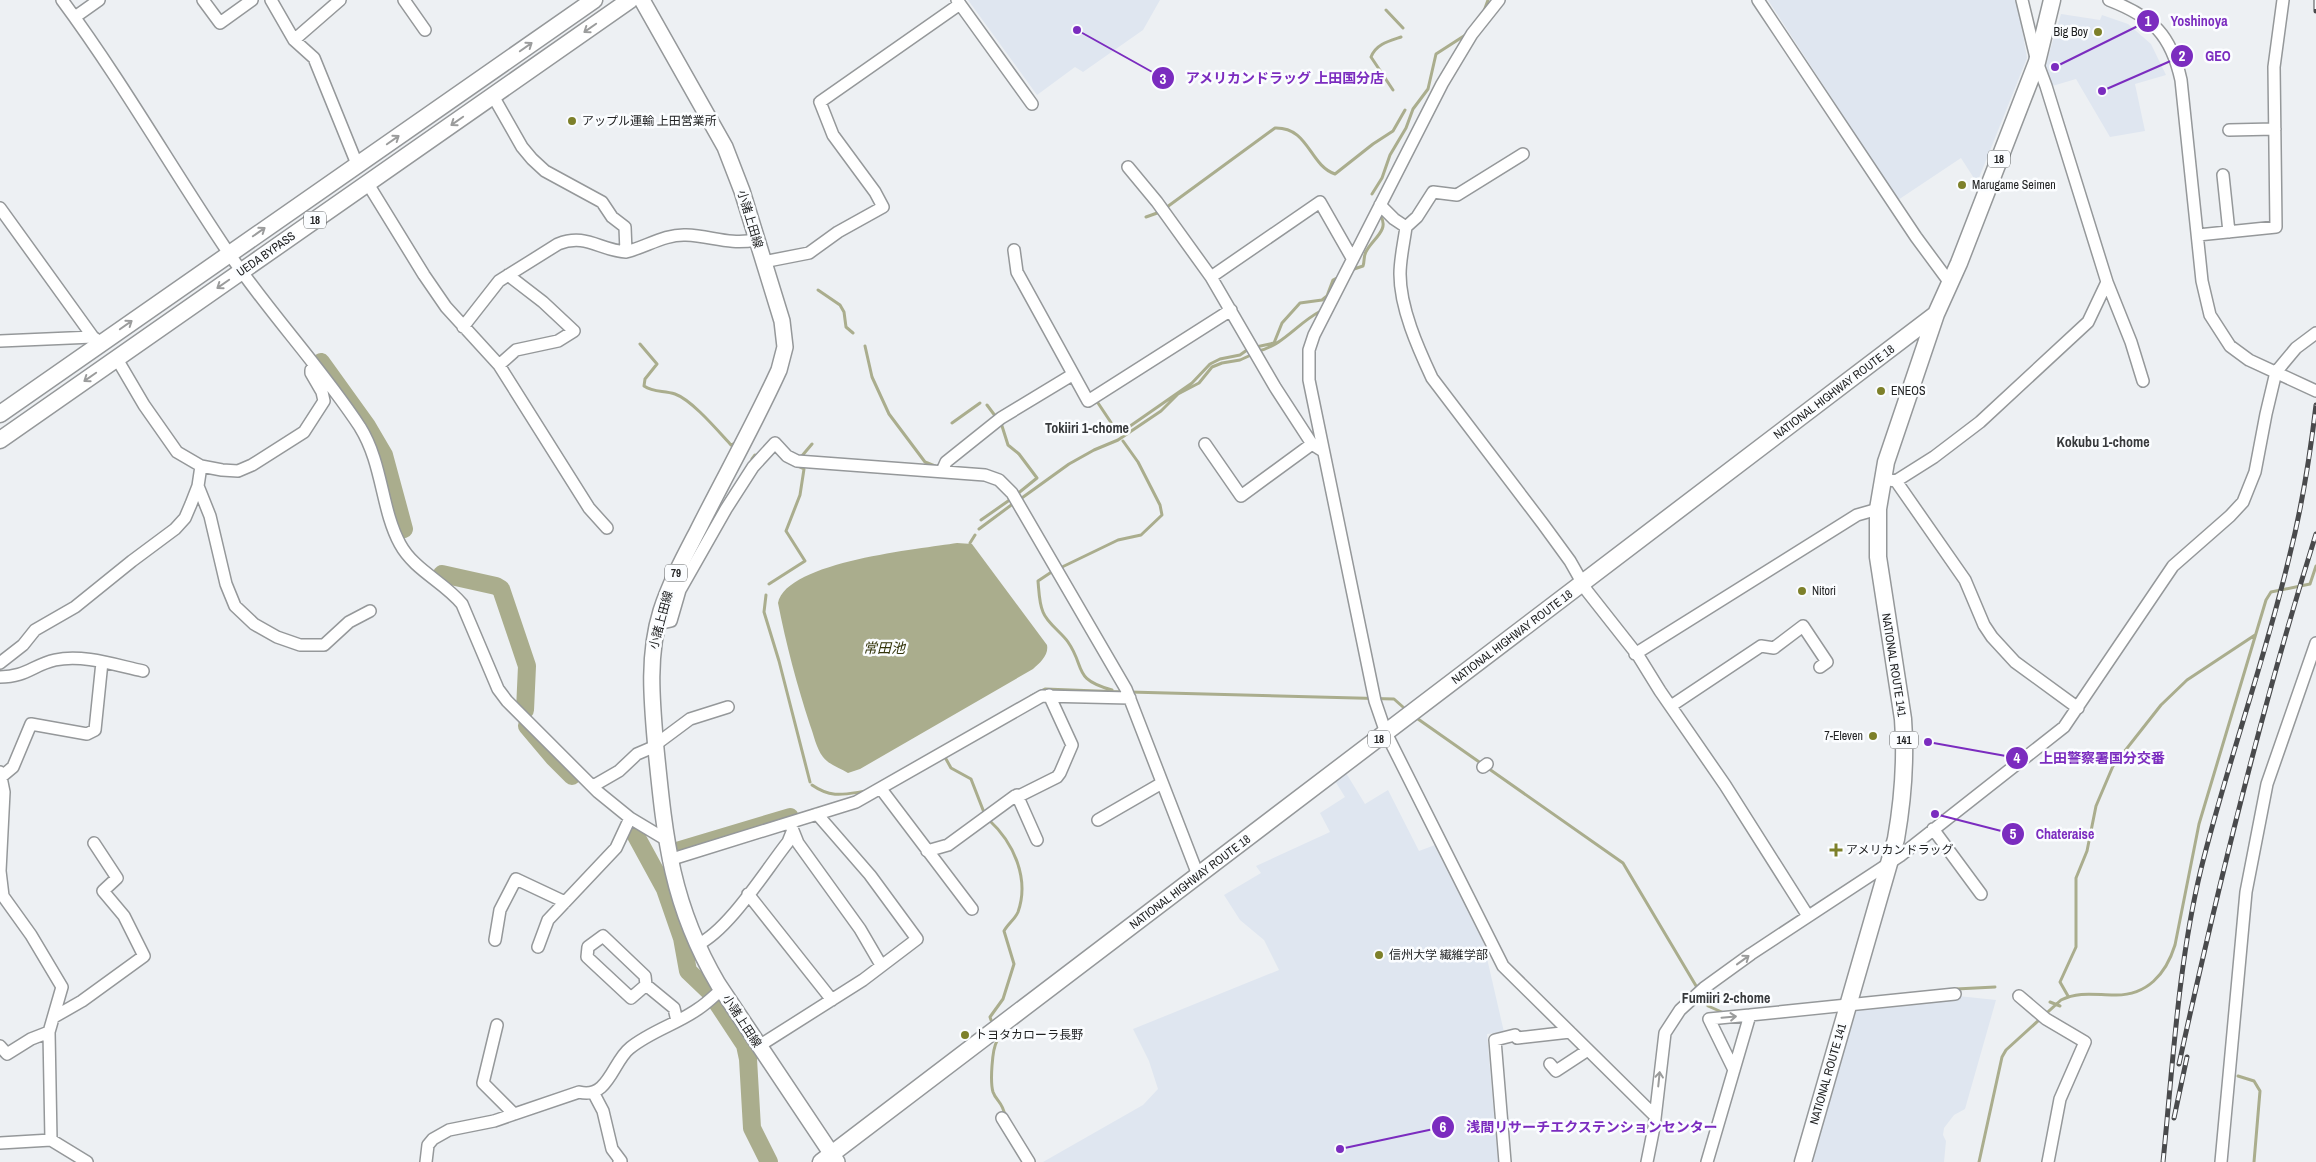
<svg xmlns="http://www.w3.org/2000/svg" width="2316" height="1162" viewBox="0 0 2316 1162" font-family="'Archivo Narrow','Noto Sans JP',sans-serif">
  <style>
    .built { fill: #dfe6f0 }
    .water { fill: #aaad8d }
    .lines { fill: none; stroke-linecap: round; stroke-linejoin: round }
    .stream { stroke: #aaad8d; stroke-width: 3 }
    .river { stroke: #aaad8d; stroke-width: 18 }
    .minor-casing { stroke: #95989a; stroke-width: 14 }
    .major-casing { stroke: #95989a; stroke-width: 18 }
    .highway-casing { stroke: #95989a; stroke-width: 19 }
    .minor { stroke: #fff; stroke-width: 11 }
    .major { stroke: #fff; stroke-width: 15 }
    .highway { stroke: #fff; stroke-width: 16 }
    .rail-casing { stroke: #494a4c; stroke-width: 5 }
    .rail { stroke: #fbfdff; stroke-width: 3; stroke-dasharray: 9; stroke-linecap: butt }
    .oneway { stroke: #9b9c9c }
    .poi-dot { fill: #7d802a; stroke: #fbfdff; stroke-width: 2 }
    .labels { text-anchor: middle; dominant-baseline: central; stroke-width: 5; stroke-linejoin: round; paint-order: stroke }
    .shield { fill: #fbfdff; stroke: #626465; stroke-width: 1 }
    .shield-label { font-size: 11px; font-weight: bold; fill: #212223 }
    .poi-label { font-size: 12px; fill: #212223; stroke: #fbfdff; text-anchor: start }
    .street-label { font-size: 12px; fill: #212223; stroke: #fbfdff }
    .neighbourhood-label { font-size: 14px; font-weight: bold; fill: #37393b; stroke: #fbfdff }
    .water-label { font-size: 14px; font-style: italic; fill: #33340a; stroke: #fbfdff }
    .leader { fill: none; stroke: #7b2cbf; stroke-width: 2 }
    .callout-dot { fill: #7b2cbf; stroke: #fbfdff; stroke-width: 2 }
    .mark-label { font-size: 15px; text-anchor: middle; font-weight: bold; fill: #fff }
    .callout-label { font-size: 14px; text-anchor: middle; font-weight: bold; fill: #7b2cbf; stroke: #fbfdff; stroke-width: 5; stroke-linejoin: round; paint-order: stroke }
  </style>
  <rect width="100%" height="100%" fill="#edf0f3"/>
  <path class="built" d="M 968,0 L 1160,0 L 1143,30 L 1083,72 L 1075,67 L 1037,95 Z
    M 1768,0 L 2017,0 L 2027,58 L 1977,183 L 1961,158 L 1898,200 Z
    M 2061,14 L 2100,20 L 2102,15 L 2128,24 L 2151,44 L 2166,75 L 2135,84 L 2145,131 L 2110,137 L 2076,79 L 2049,87 L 2044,70 Z
    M 1346,773 L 1365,804 L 1388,790 L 1419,851 L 1435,845 L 1483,941 L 1504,1032 L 1487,1034 L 1498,1162 L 1043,1162 L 1143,1105 L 1158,1089 L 1149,1061 L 1133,1029 L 1279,970 L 1264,940 L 1240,920 L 1224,895 L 1261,873 L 1256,866 L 1330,832 L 1320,813 L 1345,797 L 1335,781 Z
    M 1958,996 L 1996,1000 L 1965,1109 L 1954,1115 L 1944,1128 L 1943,1135 L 1946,1141 L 1944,1162 L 1811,1162 L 1856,1007 Z"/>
  <path class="water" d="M 957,543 L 972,544 L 1047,645 C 1049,655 1040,663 1033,669 L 860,769 L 848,773 C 840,768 829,765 823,757 C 816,748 814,735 810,725 C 797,685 786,644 778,603 C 787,561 921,549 957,543 Z"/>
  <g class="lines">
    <path class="stream" d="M 1386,10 L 1403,28
      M 1484,11 L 1488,0
      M 1393,90 L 1371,57 C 1376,44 1389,41 1401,37
      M 1372,194 L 1382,178 L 1390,155 L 1406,128 L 1413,109 L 1428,89 L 1436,54 L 1467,34
      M 1167,207 L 1275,128 C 1309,127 1309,165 1335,174 L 1373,144 L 1393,131 L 1405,110
      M 1146,217 L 1160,212
      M 1351,270 L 1363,266 C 1365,260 1363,255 1367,250 C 1374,238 1390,229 1380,215
      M 818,290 L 840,305 L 844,312 L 846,327 L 853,333
      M 640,344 L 657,364 L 645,379 L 644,386 C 654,393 664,390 675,394 C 692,400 718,431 731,445 L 736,443
      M 865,346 L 872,377 L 889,414 L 925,462 L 935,466
      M 1256,347 L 1274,343 L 1282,323 L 1300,303 L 1322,300 L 1327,296 L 1333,280 L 1339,277
      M 1258,351 C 1282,346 1298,323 1319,312
      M 1098,403 L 1116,430
      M 987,405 L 996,417
      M 952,423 L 980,403
      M 1002,426 L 1008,445 L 1019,454 L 1037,478 L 1016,495
      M 1123,431 L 1192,383 L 1210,364 L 1220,359 L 1240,355 L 1247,350
      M 801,457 L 812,444
      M 752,459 L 755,455
      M 1019,500 L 1069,464 L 1094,450 L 1118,440 L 1161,411 L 1178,394 L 1199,383 L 1212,367 L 1222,363 L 1240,360 L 1251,355
      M 981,520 L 1011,499
      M 979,529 L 1014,503
      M 970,543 L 975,535
      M 1060,568 L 1118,540 L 1141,535 L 1162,515 L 1160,505 L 1138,462 L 1123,441
      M 1053,571 L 1038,581 C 1039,591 1039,603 1043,612 C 1047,623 1061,632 1068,642 C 1086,668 1072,679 1112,690
      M 769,584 L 805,561 L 786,531 L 800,495 L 804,469 L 787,461
      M 766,595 L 764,612 L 779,661 L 810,782
      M 1129,692 L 1394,699 L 1403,707
      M 1031,696 L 1045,689 L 1123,692
      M 1418,719 L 1623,863 L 1708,1006 L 1724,1013
      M 946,759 L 951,768 L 971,779 L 985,815
      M 812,785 C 832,799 845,794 867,791
      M 989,820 C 1013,842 1030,878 1018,912 C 1015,919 1008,924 1004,931 L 1014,964 L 1003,999 L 990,1017 L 991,1020
      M 1956,989 L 1995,987
      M 2068,996 L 2060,982 L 2076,947 L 2076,878 L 2087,851 L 2096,806 L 2113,766 L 2161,705 L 2187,680 L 2255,635
      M 2050,1002 L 2060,1006
      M 997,1041 C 992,1049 990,1082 993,1092 C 996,1101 1003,1102 1005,1116
      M 2238,1076 L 2254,1081 L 2260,1091 L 2254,1162
      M 1979,1162 L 2002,1057 L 2006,1050 L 2061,1000 C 2079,991 2096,995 2114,995 C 2147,996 2166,974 2175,945 L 2199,824 L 2266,600 L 2271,592 L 2310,584 L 2316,566"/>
    <path class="river" d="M 321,362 L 367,426 L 384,455 L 404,529
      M 442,574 L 496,586 L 501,589 L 527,666 L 525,710
      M 527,726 L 554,758 L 572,776
      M 635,834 L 665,889 L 682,938 L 688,971 L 710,992 L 745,1045 L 748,1059 L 752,1128 L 769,1162
      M 673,852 L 790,817"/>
    <defs>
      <path id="minor" d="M 62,0 C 122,81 172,169 228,252 C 269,313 320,366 360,427 C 383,464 381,509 400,544 C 414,570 444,582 462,604 L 498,689 L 507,701 L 598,792 L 630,818 L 665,839
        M 203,0 L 220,23 L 252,0
        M 271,0 L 294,40 L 314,58 L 357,164
        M 404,0 L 425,30
        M 957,0 L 1032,104
        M 1499,0 L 1472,34 L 1442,84 L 1314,335 L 1309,350 L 1309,380 L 1375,701 L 1386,733 L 1503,966 L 1655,1116
        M 1758,0 L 1916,237 L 1950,283
        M 2109,0 C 2153,17 2171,35 2181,80 L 2202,281 L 2210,315 L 2230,346 L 2249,360 L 2316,391
        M 75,17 L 99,0
        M 294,40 L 340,0
        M 493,96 L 522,147 L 532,159 L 545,171 L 602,202 L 612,217 L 625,227 L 626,252
        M 2229,130 L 2275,129
        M 1128,167 L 1157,202 L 1211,277 L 1275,387 L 1312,444 L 1323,451
        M 2223,175 L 2229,232
        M 368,184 L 424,275 L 446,307 L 499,365 L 589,508 L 607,528
        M 1380,205 L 1394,219 L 1406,227 C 1404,242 1400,259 1400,274 C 1400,308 1418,348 1432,378 L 1543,524 L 1570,561 L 1587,591 L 1639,657 L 1660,691 L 1725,785 L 1808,916
        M 0,208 L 93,337 L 100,342
        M 1406,227 L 1417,217 L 1433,192 L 1457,195 L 1523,154
        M 2198,235 L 2276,227 L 2274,67 L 2283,0
        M 1014,250 L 1017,272 L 1088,401 L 1231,310
        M 763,262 L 809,253 L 838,232 L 883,207 L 875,192 L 833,135 L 820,102 L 960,4
        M 1211,277 L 1320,202 L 1352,258
        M 2107,282 L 2131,342 L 2143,381
        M 463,327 L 499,281 L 558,244 C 586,233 599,250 626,252 C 646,247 665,234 686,235 C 712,236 728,245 756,240
        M 0,341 L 93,337
        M 117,359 L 144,405 L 177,452 L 201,466 L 222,470 L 238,471 L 252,465 L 304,432 L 324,401 L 322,392 L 311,373 L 311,370
        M 499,365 L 516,350 L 558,341 L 574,331 L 543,302 L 508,275
        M 1205,444 L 1241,496 L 1312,444
        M 942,471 L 946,462 L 1001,418 L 1072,375
        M 1889,480 L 1896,481 L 1965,580 L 1984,625 L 1992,637 L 2015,662 L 2078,708
        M 1896,481 L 1934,457 L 1980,422 L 2088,322 L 2107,282 L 2046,86 L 2037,62 L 2022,0
        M 198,486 L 210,516 L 226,584 L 235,606 L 254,624 L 277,637 L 300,645 L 324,645 L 349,622 L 370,611
        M 658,624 L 671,621 L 680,590 L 726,509 L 753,467 L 775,443 L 787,456 L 797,461 L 985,475 L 999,480 L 1012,493 L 1126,689 L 1198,875
        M 1635,654 L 1857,515 L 1878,509
        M 0,663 L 23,645 L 35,630 L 75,607 L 132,561 L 175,529 L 185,518 L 191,504 L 198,486 L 201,466
        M 0,677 C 26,677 33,665 55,660 C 83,654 115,665 143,671
        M 1671,706 L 1761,646 L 1774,648 L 1803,626 L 1827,662 L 1820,667
        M 1483,767 L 1487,764
        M 0,772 L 4,792 L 0,871 L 3,896 L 31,935 L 62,987 L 49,1032 L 51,1140
        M 1,777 L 13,767 L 31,724 L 87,734 L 95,730 L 102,662
        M 593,786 L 619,771 L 637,754 L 651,748 L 690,719 L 728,707
        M 881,789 L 972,909
        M 1017,795 L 1037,840
        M 1098,820 L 1162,783
        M 790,823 L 798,843 L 860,929 L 881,965
        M 1933,829 L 1981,894
        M 927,851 L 948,845 L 1015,796 L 1021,795 L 1057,777 L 1060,773 L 1072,745 L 1049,695
        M 669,860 L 856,802 L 1042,696 L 1130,698
        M 748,894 L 832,1000
        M 495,940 L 500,910 L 516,879 L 565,902
        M 697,945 C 729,930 765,871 788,842 L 792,832
        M 538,947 L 548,920 L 616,848 L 630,818
        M 646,985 L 631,998 L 587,957 L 588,947 L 603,936 L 645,976 L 646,985 L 674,1008 L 677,1021
        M 2019,996 L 2046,1019 L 2085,1042 L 2060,1099 L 2048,1162
        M 54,1017 L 82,1001 L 144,956 L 124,916 L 103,891 L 117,878 L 94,843
        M 497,1025 L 483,1083 L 514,1114
        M 0,1046 L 7,1054 L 31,1039 L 49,1032
        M 759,1046 L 863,980 L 917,939 L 870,875 L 817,814
        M 1550,1064 L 1556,1071 L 1588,1050
        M 1734,1070 L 1709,1019 L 1750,1015
        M 593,1092 L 603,1111 L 612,1149 L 621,1161 L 619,1162
        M 1002,1118 L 1029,1162
        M 0,1143 L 51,1140 L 87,1162
        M 426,1162 L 428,1145 L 433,1139 L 449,1130 L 494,1121 L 579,1092 C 608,1100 613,1061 630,1048 C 651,1031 677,1024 698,1009 C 706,1004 714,996 722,989
        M 1505,1162 L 1495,1040 L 1515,1035 L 1517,1038 L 1570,1032
        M 1647,1162 L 1654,1127 L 1665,1033 L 1680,1010 L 1704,988 L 1751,954 L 1900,856 L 2064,727 L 2173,566 L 2230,516 L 2243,502 L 2255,472 L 2266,414 L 2276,372 L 2296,348 L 2316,333
        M 1707,1162 L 1750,1015 L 1955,994
        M 2221,1162 L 2246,892 L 2267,784 L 2316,643"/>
      <path id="major" d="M 642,0 L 725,147 L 742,191 L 782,321 L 785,347 L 779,370 C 754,425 724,478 697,532 C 684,557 670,583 661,611 C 647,656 652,703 656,749 C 665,839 671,904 718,984 L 837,1162"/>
      <path id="highway" d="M 0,414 L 594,0
        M 0,440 L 630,0
        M 821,1162 L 1936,314
        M 1803,1162 L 1896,839 C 1903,799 1906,760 1903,719 L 1878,557 L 1878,509 L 1886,462 L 1936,314 L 1959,263 L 2037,62 L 2052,0"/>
    </defs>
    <use href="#minor" class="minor-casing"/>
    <use href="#major" class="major-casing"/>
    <use href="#highway" class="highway-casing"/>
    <use href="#minor" class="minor"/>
    <use href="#major" class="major"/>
    <use href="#highway" class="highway"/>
    <defs>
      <path id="rail" d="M 2316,0 L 2316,11
        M 2179,1064 C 2218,886 2261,709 2316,534
        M 2174,1118 L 2187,1057
        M 2163,1162 C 2173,1064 2178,964 2201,869 C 2227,764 2264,663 2289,558 C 2302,507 2310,456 2316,405"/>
    </defs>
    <use href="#rail" class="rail-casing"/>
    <use href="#rail" class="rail"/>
  </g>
  <defs><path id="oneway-shaft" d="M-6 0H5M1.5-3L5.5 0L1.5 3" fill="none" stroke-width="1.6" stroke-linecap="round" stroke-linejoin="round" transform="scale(1.25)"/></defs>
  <g class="oneway">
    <use href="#oneway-shaft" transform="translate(590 28) rotate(145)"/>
    <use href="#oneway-shaft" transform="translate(526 47) rotate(-35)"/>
    <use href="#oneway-shaft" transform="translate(457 121) rotate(145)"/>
    <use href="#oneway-shaft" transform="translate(393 140) rotate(-35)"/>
    <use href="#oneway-shaft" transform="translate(259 232) rotate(-35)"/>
    <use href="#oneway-shaft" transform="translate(223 284) rotate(145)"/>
    <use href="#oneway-shaft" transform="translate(126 325) rotate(-35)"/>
    <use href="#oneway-shaft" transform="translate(90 377) rotate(145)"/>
    <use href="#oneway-shaft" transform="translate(1743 960) rotate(-36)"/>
    <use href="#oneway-shaft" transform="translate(1729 1017) rotate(-5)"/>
    <use href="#oneway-shaft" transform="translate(1659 1079) rotate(-84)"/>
  </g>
  <g class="poi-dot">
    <circle cx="2098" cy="32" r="5"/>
    <circle cx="572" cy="121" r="5"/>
    <circle cx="1962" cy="185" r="5"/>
    <circle cx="1881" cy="391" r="5"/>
    <circle cx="1802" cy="591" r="5"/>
    <circle cx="1873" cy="736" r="5"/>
    <path d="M1833.5 842.5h5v5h5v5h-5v5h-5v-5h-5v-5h5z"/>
    <circle cx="1379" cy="955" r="5"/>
    <circle cx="965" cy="1035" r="5"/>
  </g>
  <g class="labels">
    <g class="shield">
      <rect x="1988" y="150.5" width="22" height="17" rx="4"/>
      <rect x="304" y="211.5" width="22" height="17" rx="4"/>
      <rect x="665" y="564.5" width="22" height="17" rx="4"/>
      <rect x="1368" y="730.5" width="22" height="17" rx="4"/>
      <rect x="1890" y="731.5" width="28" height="17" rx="4"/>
    </g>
    <g class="shield-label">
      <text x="1999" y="159">18</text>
      <text x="315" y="220">18</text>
      <text x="676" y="573">79</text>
      <text x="1379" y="739">18</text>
      <text x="1904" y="740">141</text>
    </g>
    <g class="poi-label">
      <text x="2088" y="32" text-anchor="end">Big Boy</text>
      <text x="582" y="121">アップル運輸 上田営業所</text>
      <text x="1972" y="185">Marugame Seimen</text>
      <text x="1891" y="391">ENEOS</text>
      <text x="1812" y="591">Nitori</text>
      <text x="1863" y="736" text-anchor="end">7-Eleven</text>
      <text x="1846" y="850">アメリカンドラッグ</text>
      <text x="1389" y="955">信州大学 繊維学部</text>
      <text x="975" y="1035">トヨタカローラ長野</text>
    </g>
    <g class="street-label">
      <text transform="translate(750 219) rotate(73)">小諸上田線</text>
      <text transform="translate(266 254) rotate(-35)">UEDA BYPASS</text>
      <text transform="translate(1834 392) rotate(-37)">NATIONAL HIGHWAY ROUTE 18</text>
      <text transform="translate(661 620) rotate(-75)">小諸上田線</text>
      <text transform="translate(1512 637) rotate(-37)">NATIONAL HIGHWAY ROUTE 18</text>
      <text transform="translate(1894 665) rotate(81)">NATIONAL ROUTE 141</text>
      <text transform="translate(1190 882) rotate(-37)">NATIONAL HIGHWAY ROUTE 18</text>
      <text transform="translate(742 1021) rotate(57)">小諸上田線</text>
      <text transform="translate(1828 1074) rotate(-74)">NATIONAL ROUTE 141</text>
    </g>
    <g class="neighbourhood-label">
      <text x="1087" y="428">Tokiiri 1-chome</text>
      <text x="2103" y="442">Kokubu 1-chome</text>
      <text x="1726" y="998">Fumiiri 2-chome</text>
    </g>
    <g class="water-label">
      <text x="884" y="648">常田池</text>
    </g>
  </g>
  <path class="leader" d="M2055 67L2148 21M2102 91L2182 56M1077 30L1163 78M1928 742L2017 758M1935 814L2013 834M1340 1149L1443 1127"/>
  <g class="callout-dot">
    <circle cx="2055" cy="67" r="5"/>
    <circle cx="2102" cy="91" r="5"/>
    <circle cx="1077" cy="30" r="5"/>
    <circle cx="1928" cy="742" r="5"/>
    <circle cx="1935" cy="814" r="5"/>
    <circle cx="1340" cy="1149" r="5"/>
    <circle cx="2148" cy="21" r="12"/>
    <circle cx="2182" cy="56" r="12"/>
    <circle cx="1163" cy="78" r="12"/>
    <circle cx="2017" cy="758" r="12"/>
    <circle cx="2013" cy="834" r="12"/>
    <circle cx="1443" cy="1127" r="12"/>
  </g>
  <g class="mark-label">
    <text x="2148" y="26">1</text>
    <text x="2182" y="61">2</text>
    <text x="1163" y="84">3</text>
    <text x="2017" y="763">4</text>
    <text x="2013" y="839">5</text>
    <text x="1443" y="1132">6</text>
  </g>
  <g class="callout-label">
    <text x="2199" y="26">Yoshinoya</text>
    <text x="2218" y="61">GEO</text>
    <text x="1285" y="83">アメリカンドラッグ 上田国分店</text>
    <text x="2102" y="763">上田警察署国分交番</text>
    <text x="2065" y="839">Chateraise</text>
    <text x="1592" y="1132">浅間リサーチエクステンションセンター</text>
  </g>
</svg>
